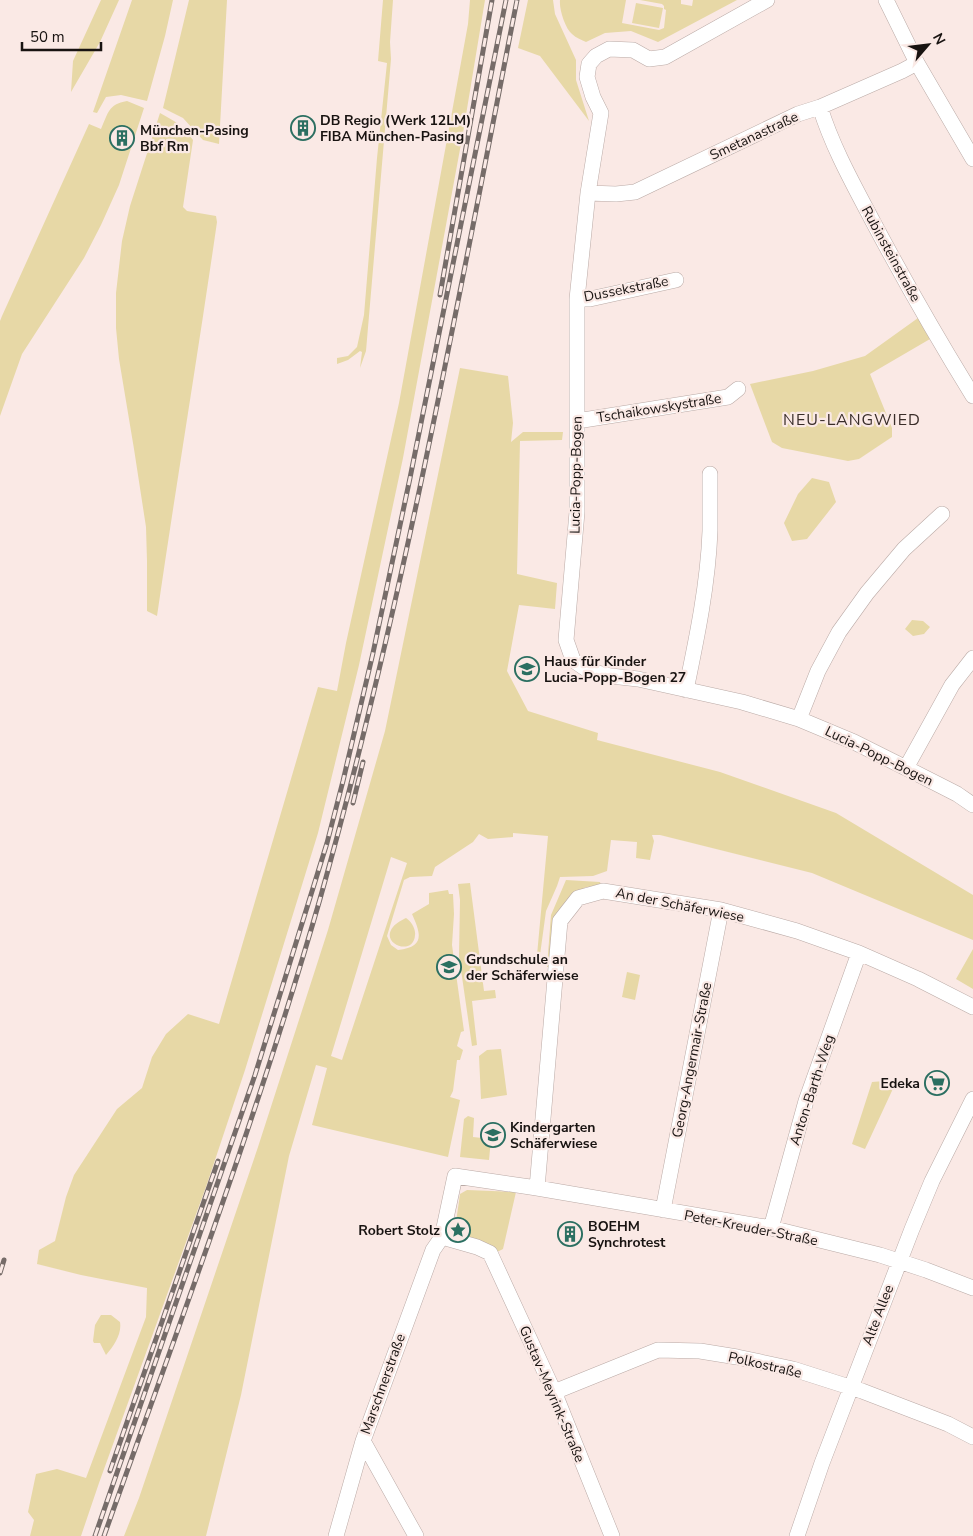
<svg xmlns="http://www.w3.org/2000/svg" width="973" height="1536" viewBox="0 0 973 1536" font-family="'Nunito Sans',sans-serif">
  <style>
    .green { fill: #e7d8a6; fill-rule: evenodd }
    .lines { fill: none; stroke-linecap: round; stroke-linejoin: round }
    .minor-casing { stroke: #baaaa6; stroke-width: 16 }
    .minor { stroke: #fff; stroke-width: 15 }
    .rail-casing { stroke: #766c69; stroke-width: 5 }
    .rail { stroke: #fae9e5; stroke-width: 3; stroke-dasharray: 9; stroke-linecap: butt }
    .labels { text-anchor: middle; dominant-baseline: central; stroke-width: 4.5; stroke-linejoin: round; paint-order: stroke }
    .poi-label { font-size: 14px; font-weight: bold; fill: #181311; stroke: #fae9e5; text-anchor: start }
    .street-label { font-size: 14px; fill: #181311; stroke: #fae9e5 }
    .quarter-label { font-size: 16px; letter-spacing: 1px; fill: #392d29; stroke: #fae9e5 }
  </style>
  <rect width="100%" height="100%" fill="#fae9e5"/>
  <path class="green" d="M 101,0 L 119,0 L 100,42 L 71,92 L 73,61 Z
    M 132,0 L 173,0 L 165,36 L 147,101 L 121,95 L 106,97 L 97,113 L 93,112 Z
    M 189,0 L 227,0 L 219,144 L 203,140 L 183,118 L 163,108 Z
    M 383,0 L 393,0 L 390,42 L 391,59 L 366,351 L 360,368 L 362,352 L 360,351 L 348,360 L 337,364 L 337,358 L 348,356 L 357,347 L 364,315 L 377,158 L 387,63 L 378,61 Z
    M 470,0 L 485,0 L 463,133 L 403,458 L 359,665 L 318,833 L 245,1070 L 207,1184 L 99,1483 L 81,1536 L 30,1536 L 34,1520 L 28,1512 L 36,1474 L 57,1469 L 86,1478 L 146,1317 L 147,1288 L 81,1275 L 37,1264 L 39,1250 L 55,1241 L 66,1197 L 74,1175 L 117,1109 L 142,1088 L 152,1057 L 166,1034 L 188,1014 L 219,1024 L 318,687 L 337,691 L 346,643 L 399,403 L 468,24 Z
    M 528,0 L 553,0 L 555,14 L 576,60 L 576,80 L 589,121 L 540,56 L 518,48 Z
    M 560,0 L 626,0 L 622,23 L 659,30 L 664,28 L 666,10 L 664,9 L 664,6 L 662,4 L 640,0 L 681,0 L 681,4 L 692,6 L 693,0 L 737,0 L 658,42 L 631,31 L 605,33 L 586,42 C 582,40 576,38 572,34 C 565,28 559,9 560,0 Z
    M 636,3 L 663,8 L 659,28 L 632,23 Z
    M 127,101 L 144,108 L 119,185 L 101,225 L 84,258 L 22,354 L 0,416 L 0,321 L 2,316 L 89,124 L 101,129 C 108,114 108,104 127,101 Z
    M 160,113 C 175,121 183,126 193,140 L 183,207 L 187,211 L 216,216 L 217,222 C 198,354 176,485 157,616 L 147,611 L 147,561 L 146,527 L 134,449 L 119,359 L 116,328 L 116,293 L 122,241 L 130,206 Z
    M 918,318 L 930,339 L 870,374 L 892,428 L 892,437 L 859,459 L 848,461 L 782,448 L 772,442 L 750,384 L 813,371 L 865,356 Z
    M 460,368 L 508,376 L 513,423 L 511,442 L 523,432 L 563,432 L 562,440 L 520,441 L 517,574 L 557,583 L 555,609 L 519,605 L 507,671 L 528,711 L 598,733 L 597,740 L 720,772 L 836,813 L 973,895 L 973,940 L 812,873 L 660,835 L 652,835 L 654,841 L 650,860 L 636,858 L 637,842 L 611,840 L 607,871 L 593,876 L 560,877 L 557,886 L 546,911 L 540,955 L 537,955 L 548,836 L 513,833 L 513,837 L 488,839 L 479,834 L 473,842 L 435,867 L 432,876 L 410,877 L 404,880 L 387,936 L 391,945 L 398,950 C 425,947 421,934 412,914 L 429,904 L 429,893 L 448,890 L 449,894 L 453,894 L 454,914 L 452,945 L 464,1031 L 461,1032 L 457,1046 L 463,1050 L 460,1060 L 457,1060 L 453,1091 L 450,1097 L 460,1100 L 448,1157 L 312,1125 L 327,1068 L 316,1065 L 289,1156 L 241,1395 L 206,1536 L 124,1536 L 139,1498 L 258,1147 L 328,930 L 385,731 ZM 391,857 L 407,863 L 342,1060 L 331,1056 Z
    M 812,478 L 829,482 L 836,502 L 807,539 L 792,541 L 784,523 L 798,494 Z
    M 912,620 L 923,621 L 930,627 L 924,634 L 913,636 L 905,629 Z
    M 566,880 L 600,882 L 601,886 L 586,887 L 577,892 L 551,967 L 547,967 L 551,915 Z
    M 470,883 L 484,991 L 495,990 L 496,998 L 472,1001 L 477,1045 L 472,1046 L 459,956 L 460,900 L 458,884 Z
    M 406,918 C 411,921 416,929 415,935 C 414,957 379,944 393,927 C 396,923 402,920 406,918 Z
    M 973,949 L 973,989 L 956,979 Z
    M 627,972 L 640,975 L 635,1000 L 622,997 Z
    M 501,1049 L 507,1095 L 481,1099 L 479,1056 L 487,1050 Z
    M 897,1080 L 865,1149 L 852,1144 L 872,1082 Z
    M 468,1116 L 474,1118 L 473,1137 L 491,1139 L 489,1160 L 460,1157 L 464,1119 Z
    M 467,1190 L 516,1192 L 503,1249 L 497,1252 L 461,1235 L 455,1229 L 460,1194 Z
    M 101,1315 L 111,1315 L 120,1322 C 122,1334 114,1346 106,1355 L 100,1343 L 94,1343 L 93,1341 L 95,1325 Z"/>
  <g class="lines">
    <defs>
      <path id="minor" d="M 767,0 L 665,57 L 649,59 L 633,50 L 609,49 L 596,56 L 589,64 L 587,77 L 593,97 L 601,113 L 588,193 L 577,299 L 577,512 L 566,640 L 573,660 L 589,671 L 611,676 L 638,679 L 742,702 L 799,719 L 854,742 L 906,768 L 957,794 L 973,805
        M 886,0 L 917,63 L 973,159
        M 820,107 C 832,146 852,182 871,218 C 903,278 937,338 973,396
        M 588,193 L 616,194 L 635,192 L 798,114 L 820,107 L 902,71 L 917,63
        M 577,299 L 590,299 L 676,280
        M 577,421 L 728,397 L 738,389
        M 686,690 C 697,637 708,584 710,531 C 710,512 710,493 710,474
        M 799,719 L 818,671 L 839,632 L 867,593 L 904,549 L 942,514
        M 906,768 L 952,685 L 973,658
        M 537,1188 L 560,921 L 578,898 L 603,891 L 721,910 L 797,931 L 859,953 L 918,979 L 973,1007
        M 663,1210 L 721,910
        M 771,1228 L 806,1101 L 859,953
        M 442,1237 L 477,1247 L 490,1253 L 555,1394 L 612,1536
        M 554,1392 L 658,1350 L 700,1351 L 737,1357 L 793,1369 L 862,1391 L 948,1424 L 973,1437
        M 363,1441 L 416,1536
        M 336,1536 L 363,1441 L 433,1250 L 442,1237 L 455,1176 L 537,1188 L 771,1228 L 880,1255 L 926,1270 L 973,1288
        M 797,1536 L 822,1463 L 912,1229 L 932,1181 L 973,1099"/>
    </defs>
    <use href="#minor" class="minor-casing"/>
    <use href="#minor" class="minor"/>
    <defs>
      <path id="rail" d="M 440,295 L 492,0
        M 353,803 L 363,762
        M 0,1273 L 4,1260
        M 110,1471 L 218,1161
        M 95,1536 L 255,1075 L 327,843 L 343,781 L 373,653 L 410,478 L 506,0
        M 104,1536 C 179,1325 258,1115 320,899 C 403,604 458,301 517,0"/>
    </defs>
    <use href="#rail" class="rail-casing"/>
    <use href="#rail" class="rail"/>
  </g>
  <defs>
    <symbol id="building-ring" viewBox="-11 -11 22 22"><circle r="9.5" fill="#fae9e5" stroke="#2b6f61" stroke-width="1.5"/><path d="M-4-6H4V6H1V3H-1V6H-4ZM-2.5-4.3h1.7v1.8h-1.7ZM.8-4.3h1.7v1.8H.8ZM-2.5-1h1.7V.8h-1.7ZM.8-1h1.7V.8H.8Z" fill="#2b6f61"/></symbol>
    <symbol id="school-ring" viewBox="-11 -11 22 22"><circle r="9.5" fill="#fae9e5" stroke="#2b6f61" stroke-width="1.5"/><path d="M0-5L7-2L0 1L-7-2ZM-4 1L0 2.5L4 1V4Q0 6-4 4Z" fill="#2b6f61"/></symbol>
    <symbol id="supermarket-ring" viewBox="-11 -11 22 22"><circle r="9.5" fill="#fae9e5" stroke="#2b6f61" stroke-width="1.5"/><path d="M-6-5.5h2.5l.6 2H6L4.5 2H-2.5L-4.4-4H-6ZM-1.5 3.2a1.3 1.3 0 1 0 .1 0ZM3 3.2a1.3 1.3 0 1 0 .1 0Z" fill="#2b6f61"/></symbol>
    <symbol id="sight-ring" viewBox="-11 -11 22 22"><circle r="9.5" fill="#fae9e5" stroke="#2b6f61" stroke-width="1.5"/><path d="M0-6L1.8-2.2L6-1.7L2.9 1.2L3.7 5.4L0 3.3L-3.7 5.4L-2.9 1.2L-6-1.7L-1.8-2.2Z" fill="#2b6f61"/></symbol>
  </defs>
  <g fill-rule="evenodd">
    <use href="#building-ring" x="289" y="114" width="28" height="28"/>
    <use href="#building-ring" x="108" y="124" width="28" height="28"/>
    <use href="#school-ring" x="513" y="655" width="28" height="28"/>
    <use href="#school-ring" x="435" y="953" width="28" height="28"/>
    <use href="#supermarket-ring" x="923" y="1069" width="28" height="28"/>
    <use href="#school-ring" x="479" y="1121" width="28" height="28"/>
    <use href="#sight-ring" x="444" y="1216" width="28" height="28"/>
    <use href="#building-ring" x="556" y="1220" width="28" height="28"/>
  </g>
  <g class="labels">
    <g class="poi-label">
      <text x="320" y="120">DB Regio (Werk 12LM)<tspan x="320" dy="16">FIBA München-Pasing</tspan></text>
      <text x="140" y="130">München-Pasing<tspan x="140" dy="16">Bbf Rm</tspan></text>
      <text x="544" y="661">Haus für Kinder<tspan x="544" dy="16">Lucia-Popp-Bogen 27</tspan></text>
      <text x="466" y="959">Grundschule an<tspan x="466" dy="16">der Schäferwiese</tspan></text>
      <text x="920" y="1083" text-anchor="end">Edeka</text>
      <text x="510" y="1127">Kindergarten<tspan x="510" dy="16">Schäferwiese</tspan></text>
      <text x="588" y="1226">BOEHM<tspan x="588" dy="16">Synchrotest</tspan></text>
      <text x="440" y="1230" text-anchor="end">Robert Stolz</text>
    </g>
    <g class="street-label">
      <text transform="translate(754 136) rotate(-25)">Smetanastraße</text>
      <text transform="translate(891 254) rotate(61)">Rubinsteinstraße</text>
      <text transform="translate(626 289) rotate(-11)">Dussekstraße</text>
      <text transform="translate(659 408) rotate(-9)">Tschaikowskystraße</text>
      <text transform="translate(576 475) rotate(-89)">Lucia-Popp-Bogen</text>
      <text transform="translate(879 756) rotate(26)">Lucia-Popp-Bogen</text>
      <text transform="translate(680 905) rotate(11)">An der Schäferwiese</text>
      <text transform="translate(692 1060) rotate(-79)">Georg-Angermair-Straße</text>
      <text transform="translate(812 1090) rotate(-72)">Anton-Barth-Weg</text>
      <text transform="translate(751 1228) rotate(11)">Peter-Kreuder-Straße</text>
      <text transform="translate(878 1315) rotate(-69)">Alte Allee</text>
      <text transform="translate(765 1365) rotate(13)">Polkostraße</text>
      <text transform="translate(383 1384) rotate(-70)">Marschnerstraße</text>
      <text transform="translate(552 1394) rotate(67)">Gustav-Meyrink-Straße</text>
    </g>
    <g class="quarter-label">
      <text x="852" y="420">NEU-LANGWIED</text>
    </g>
  </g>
  <g transform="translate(928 45) rotate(62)" stroke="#fae9e5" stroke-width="4" paint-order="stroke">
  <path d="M0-4L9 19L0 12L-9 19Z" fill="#181311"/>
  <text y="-8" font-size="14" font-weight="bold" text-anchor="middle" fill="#181311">N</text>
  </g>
  <path d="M22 42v8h79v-8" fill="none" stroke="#181311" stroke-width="2.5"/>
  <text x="30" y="42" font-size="15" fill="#181311" stroke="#fae9e5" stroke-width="4" paint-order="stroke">50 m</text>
</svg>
